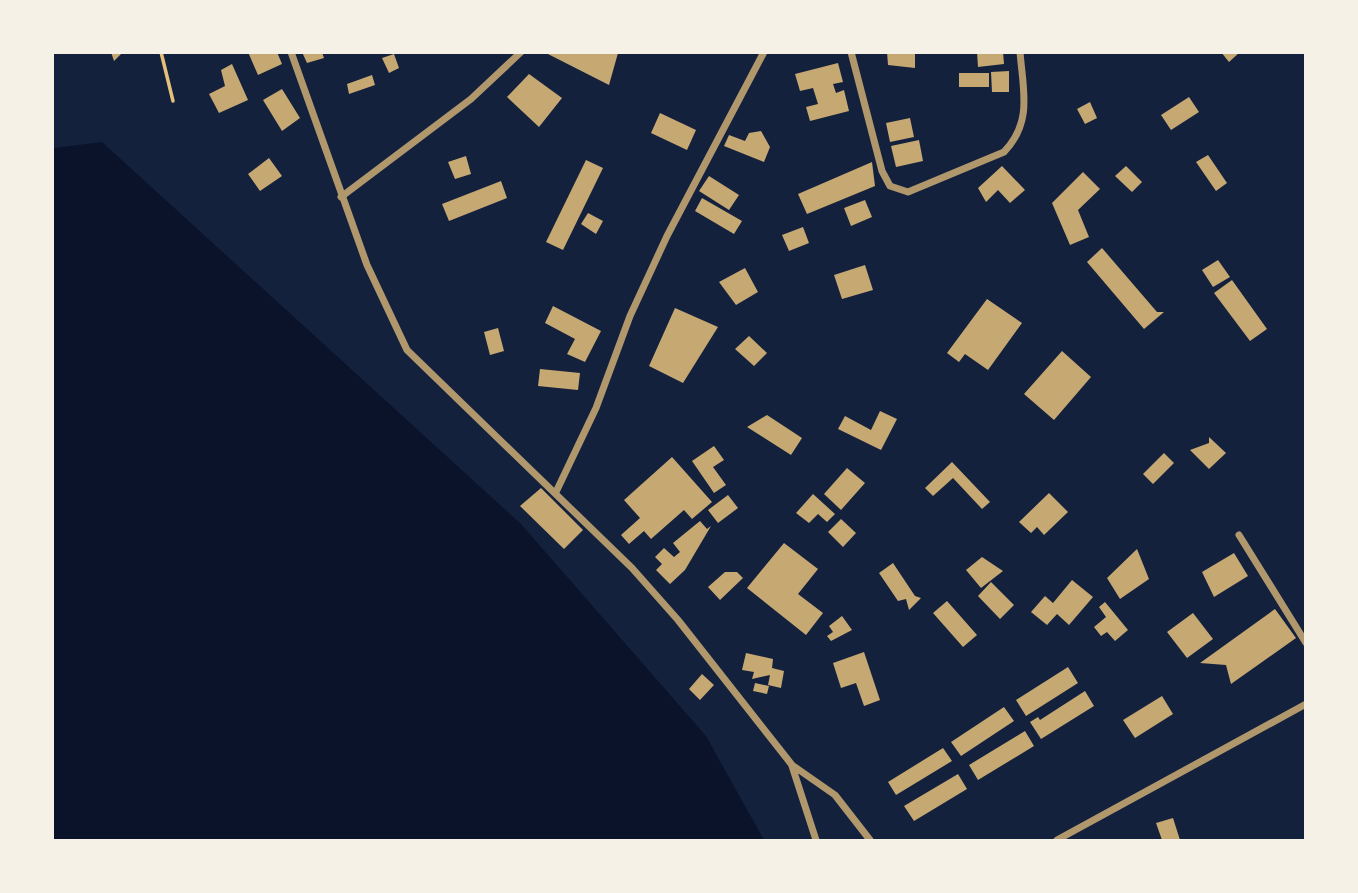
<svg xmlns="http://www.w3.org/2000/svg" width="1358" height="893" viewBox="0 0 1358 893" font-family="'Source Serif 4',serif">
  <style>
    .water { fill: #0b132b }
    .building { fill: #c6a872 }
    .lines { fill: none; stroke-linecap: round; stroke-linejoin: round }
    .path { stroke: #e5c07b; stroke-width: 3.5 }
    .minor { stroke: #b1986c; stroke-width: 7 }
  </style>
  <rect width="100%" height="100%" fill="#14213d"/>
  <path class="water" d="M 102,142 L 521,524 L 706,736 L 764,840 L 53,840 L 53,148 Z"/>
  <path class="building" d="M 111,52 L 123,52 L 114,61 Z
    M 248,52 L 277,52 L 282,64 L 258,75 Z
    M 302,52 L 322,52 L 324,58 L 307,63 Z
    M 544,52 L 616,52 L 618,53 L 609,85 Z
    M 887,52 L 915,52 L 915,68 L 888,65 Z
    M 977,52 L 1003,52 L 1004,64 L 978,67 Z
    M 1221,52 L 1240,52 L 1229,62 Z
    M 394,54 L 399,68 L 389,73 L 382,58 Z
    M 838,63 L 843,82 L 833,84 L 836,93 L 844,90 L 849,111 L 810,121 L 806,107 L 818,104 L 813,88 L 800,91 L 795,74 Z
    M 232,64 L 248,100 L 219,113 L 209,94 L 225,86 L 221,70 Z
    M 1009,71 L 1009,92 L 992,92 L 991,72 Z
    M 959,73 L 989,73 L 989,87 L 959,87 Z
    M 529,74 L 562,98 L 539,127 L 507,97 Z
    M 372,75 L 375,85 L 349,94 L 347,84 Z
    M 282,89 L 300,118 L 282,131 L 263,100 Z
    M 1189,97 L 1199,112 L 1171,130 L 1161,115 Z
    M 1090,102 L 1097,118 L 1085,124 L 1077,109 Z
    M 660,113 L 696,130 L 687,150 L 651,133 Z
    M 910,118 L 914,137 L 890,142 L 886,123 Z
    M 761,131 L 770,147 L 764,162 L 724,146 L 729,135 L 745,141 L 749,133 Z
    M 919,140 L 923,161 L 896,167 L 891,146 Z
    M 1208,155 L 1227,183 L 1216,191 L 1196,162 Z
    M 466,156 L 471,174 L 455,179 L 448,162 Z
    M 269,158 L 282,176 L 260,191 L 248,174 Z
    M 586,160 L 603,168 L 563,250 L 546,242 Z
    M 872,162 L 875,186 L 807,214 L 798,194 Z
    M 1002,166 L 1025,190 L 1010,203 L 998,190 L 986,202 L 978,188 Z
    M 1126,166 L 1142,182 L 1132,192 L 1115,176 Z
    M 1083,172 L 1100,189 L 1078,210 L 1089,237 L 1070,245 L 1052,203 Z
    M 709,176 L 739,195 L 729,210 L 699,191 Z
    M 501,181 L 507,198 L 449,221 L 442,204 Z
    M 702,198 L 742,221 L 734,234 L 695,211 Z
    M 865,200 L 872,217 L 851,226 L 844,208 Z
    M 588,213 L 603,221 L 596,234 L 581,224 Z
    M 803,227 L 809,243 L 789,251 L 782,235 Z
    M 1102,248 L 1157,312 L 1164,312 L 1144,329 L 1087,262 Z
    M 1218,260 L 1230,277 L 1213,287 L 1202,270 Z
    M 865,265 L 873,290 L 842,299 L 834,275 Z
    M 745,268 L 758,292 L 736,305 L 719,282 Z
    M 1232,280 L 1267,329 L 1250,341 L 1214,293 Z
    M 987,299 L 1022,323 L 988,370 L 965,354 L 959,362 L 947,353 Z
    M 553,306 L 601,331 L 585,362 L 567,354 L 575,339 L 545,323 Z
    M 675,308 L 718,327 L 683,383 L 649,366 Z
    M 498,328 L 504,351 L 490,355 L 484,332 Z
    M 749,336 L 767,353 L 754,366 L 735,349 Z
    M 1062,351 L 1091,377 L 1054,420 L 1024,394 Z
    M 540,369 L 580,373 L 578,390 L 538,386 Z
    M 880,411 L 897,419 L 881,450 L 838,429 L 845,416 L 871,430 Z
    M 767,415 L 802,438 L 791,455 L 747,427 Z
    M 1209,437 L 1226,453 L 1209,469 L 1190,450 L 1209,443 Z
    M 714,446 L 724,460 L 713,467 L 726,485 L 714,493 L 692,461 Z
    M 1164,453 L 1174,463 L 1153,484 L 1143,474 Z
    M 672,457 L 712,502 L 692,519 L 684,510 L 651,539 L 644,531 L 629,544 L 621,535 L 640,518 L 624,500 Z
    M 952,462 L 990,502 L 982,509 L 953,478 L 933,496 L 925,488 Z
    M 847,468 L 865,483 L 841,510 L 824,494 Z
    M 541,488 L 583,530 L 564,549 L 520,506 Z
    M 1049,493 L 1068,512 L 1044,535 L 1037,527 L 1031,533 L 1019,522 Z
    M 813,494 L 835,514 L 827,522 L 818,514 L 809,523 L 796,513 Z
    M 728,495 L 738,508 L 718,523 L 708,510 Z
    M 841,519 L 856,533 L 843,547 L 828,532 Z
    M 700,521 L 707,529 L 711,526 L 685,570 L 670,584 L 656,570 L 662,564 L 655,557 L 664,548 L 674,557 L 680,552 L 673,543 Z
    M 784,543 L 818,569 L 798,594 L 823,613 L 806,635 L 747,588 Z
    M 1137,549 L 1149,579 L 1120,599 L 1107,578 Z
    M 1234,553 L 1248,576 L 1214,597 L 1202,572 Z
    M 982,557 L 1003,571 L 981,588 L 966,570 Z
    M 893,563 L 915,596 L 921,598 L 909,610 L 906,599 L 898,601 L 879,573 Z
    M 725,572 L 737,572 L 743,578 L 720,600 L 708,587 Z
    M 1072,580 L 1093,597 L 1069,625 L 1057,614 L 1047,625 L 1031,612 L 1045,596 L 1053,603 Z
    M 991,582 L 1014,605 L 1000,619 L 978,596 Z
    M 947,601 L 977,635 L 963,647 L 933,613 Z
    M 1105,602 L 1128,630 L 1115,641 L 1107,632 L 1101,636 L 1094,627 L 1106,617 L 1099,607 Z
    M 1275,609 L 1296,638 L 1231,684 L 1226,665 L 1200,663 Z
    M 1193,613 L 1213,639 L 1187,658 L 1167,632 Z
    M 842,616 L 852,630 L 831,641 L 827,636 L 833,632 L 829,626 Z
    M 864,652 L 880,700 L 864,706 L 856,683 L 841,688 L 833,663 Z
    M 746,653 L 773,659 L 772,668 L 784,671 L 781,688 L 768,685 L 770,675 L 752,679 L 754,672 L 742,670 Z
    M 1068,667 L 1078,683 L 1026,716 L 1016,700 Z
    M 702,674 L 714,685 L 700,700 L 689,689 Z
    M 755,683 L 769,686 L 767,694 L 753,691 Z
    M 1085,691 L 1094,706 L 1041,739 L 1030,722 L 1038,717 L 1040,720 Z
    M 1162,696 L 1173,714 L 1135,738 L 1123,720 Z
    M 1004,707 L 1014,721 L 961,756 L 951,742 Z
    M 1025,731 L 1034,746 L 978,780 L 969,765 Z
    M 943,748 L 952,761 L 896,795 L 888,782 Z
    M 958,774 L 967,789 L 914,821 L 904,806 Z
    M 1173,818 L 1180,840 L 1162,840 L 1156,823 Z"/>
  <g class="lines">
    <path class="path" d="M 161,52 L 173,101"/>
    <path class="minor" d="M 291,52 L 367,265 L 407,350 L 632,568 L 678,620 L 792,765 L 835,795 L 870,840
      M 851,52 L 882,171 L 890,186 L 908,192 L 1004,152 C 1033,122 1023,90 1020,52
      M 341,197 L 471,99 L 521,52
      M 556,492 L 596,408 L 630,316 L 667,236 L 764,52
      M 1239,535 L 1306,643
      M 792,766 L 816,840
      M 1057,840 L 1306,704"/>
  </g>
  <rect width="1358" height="893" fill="none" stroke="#f6f1e7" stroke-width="108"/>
</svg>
